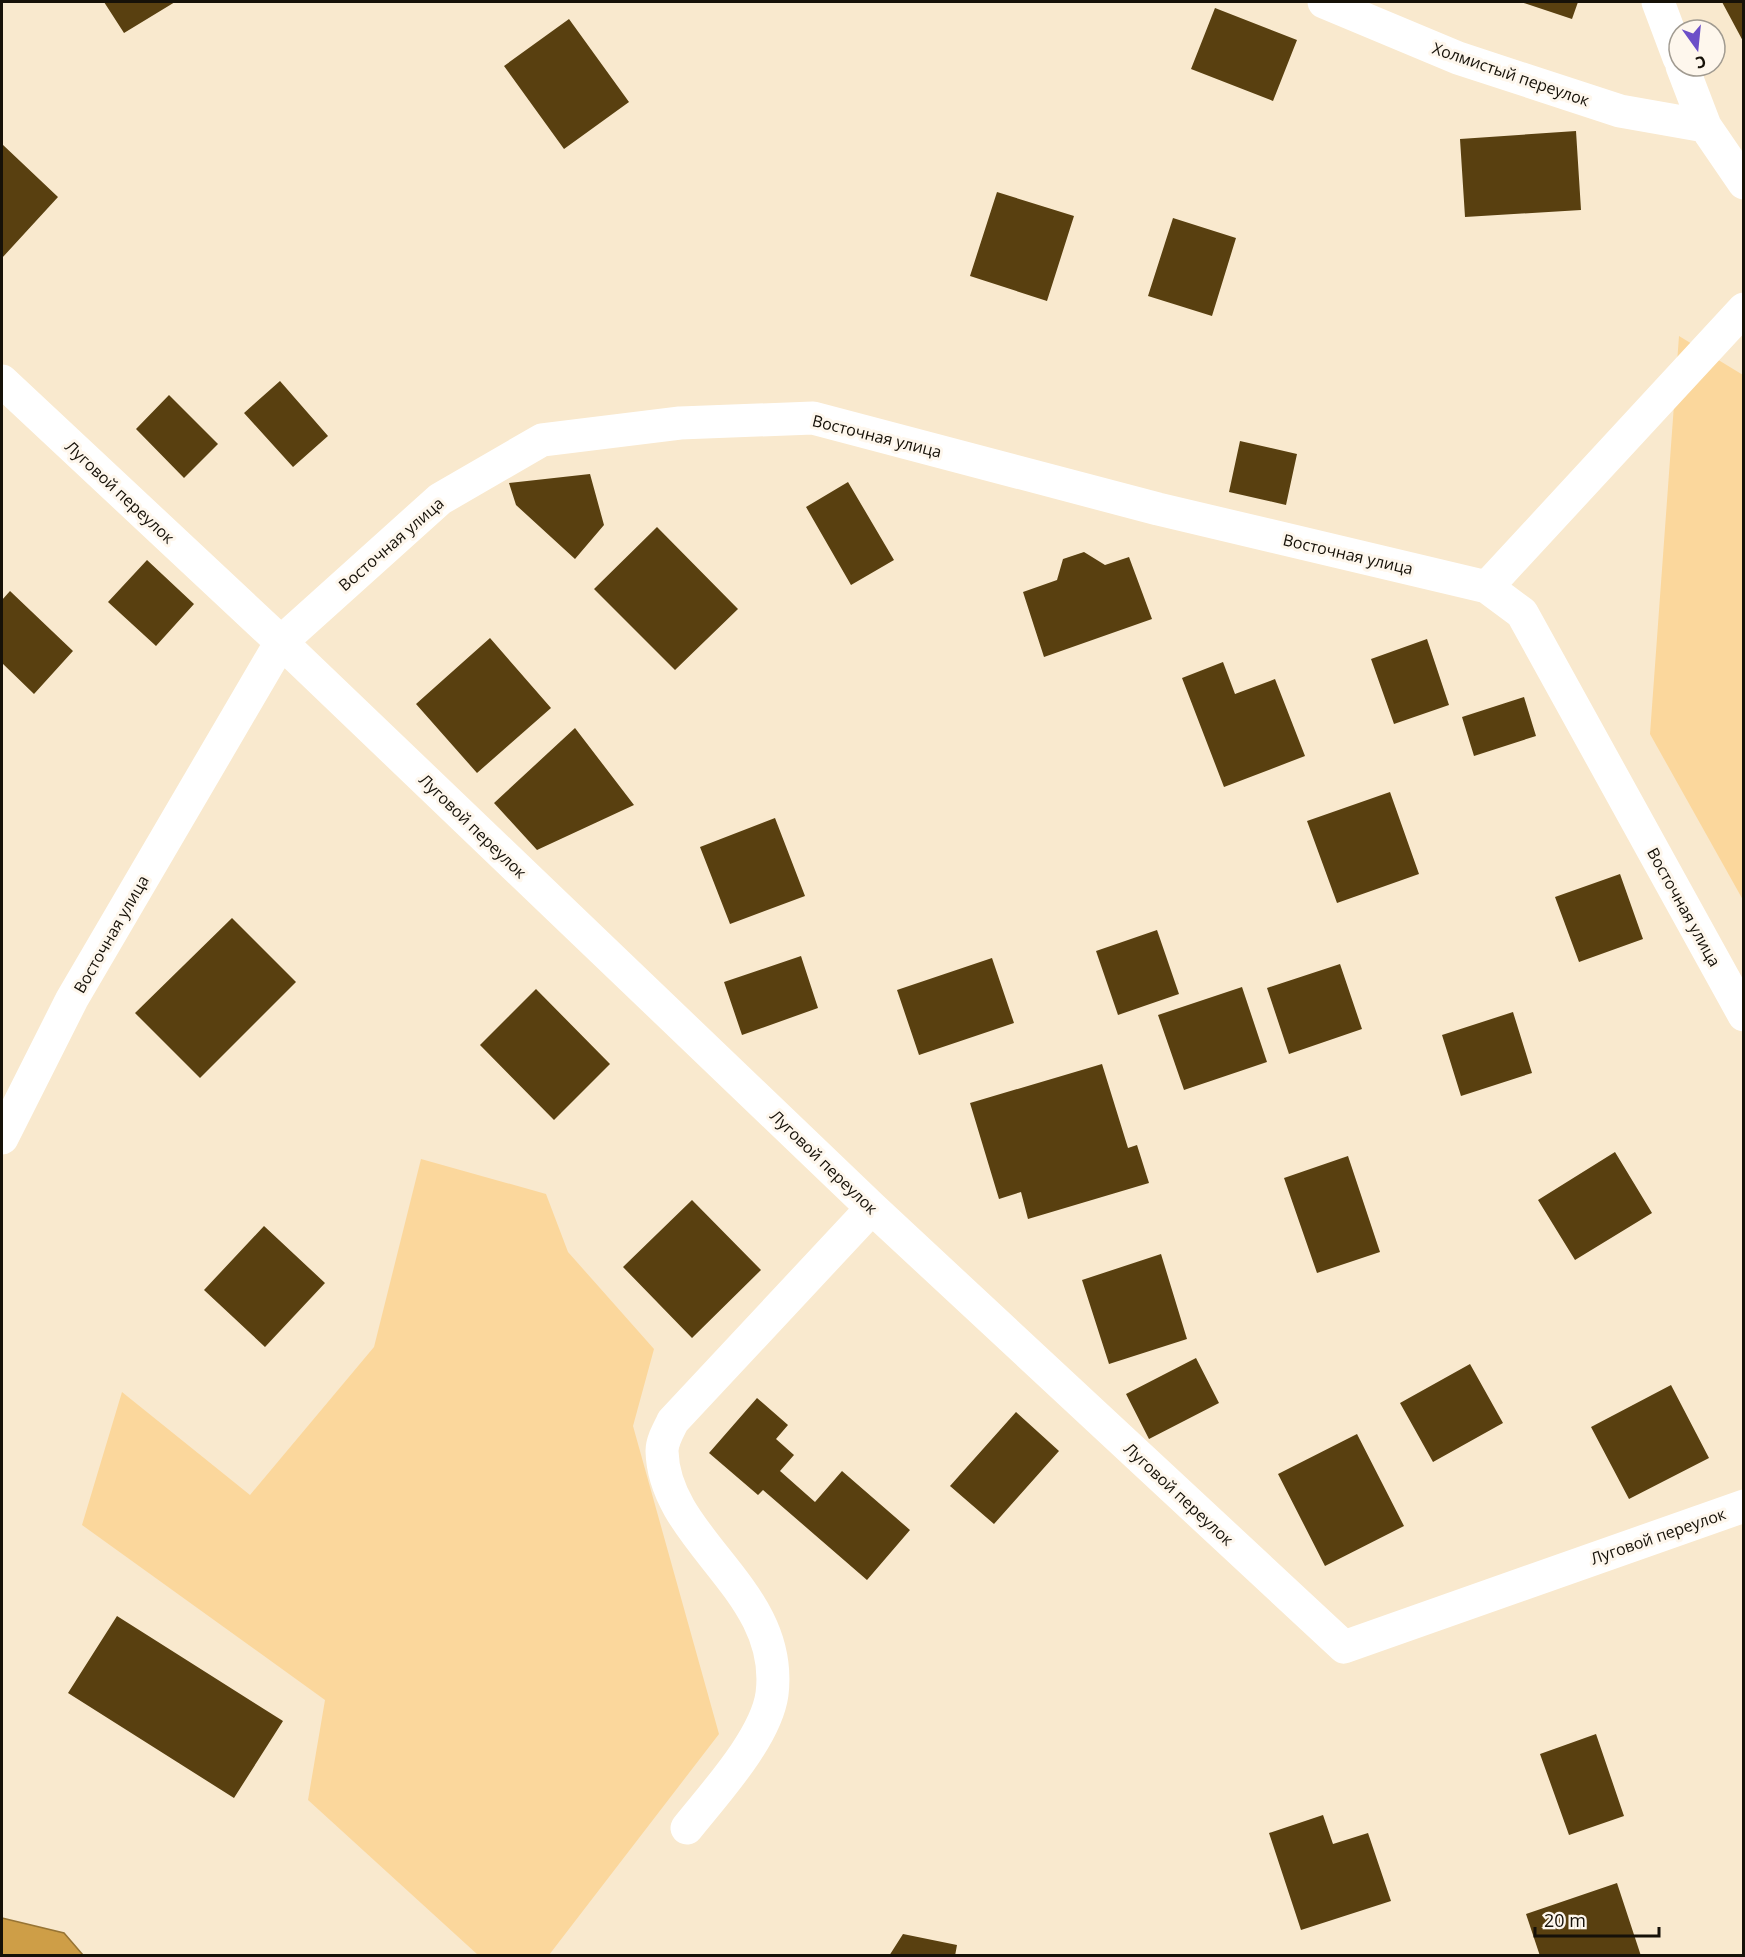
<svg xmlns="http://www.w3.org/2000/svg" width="1745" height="1957" viewBox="0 0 1745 1957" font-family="'Open Sans',sans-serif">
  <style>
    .green { fill: #fbd79c }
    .water { fill: #ce9e47; stroke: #977434; stroke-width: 1.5 }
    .building { fill: #594010 }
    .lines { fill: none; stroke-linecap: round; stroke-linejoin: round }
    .minor { stroke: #fff; stroke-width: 33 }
    .labels { text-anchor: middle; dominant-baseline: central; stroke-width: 6; stroke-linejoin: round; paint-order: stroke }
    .street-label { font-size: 16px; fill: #161108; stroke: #fef7ed }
  </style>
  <rect width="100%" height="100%" fill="#f9e9ce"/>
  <path class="green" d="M 1679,336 L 1743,375 L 1743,900 L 1650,734 Z
    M 421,1159 L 546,1194 L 568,1252 L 654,1349 L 633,1426 L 719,1734 L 549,1955 L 478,1955 L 308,1800 L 325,1700 L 82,1525 L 122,1392 L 250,1495 L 374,1347 Z"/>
  <path class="water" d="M 2,1918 L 64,1933 L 83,1955 L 2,1955 Z"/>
  <path class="building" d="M 104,2 L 175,2 L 124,33 Z
    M 1521,2 L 1578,2 L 1572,19 Z
    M 1722,2 L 1744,2 L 1744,43 Z
    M 1215,8 L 1297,40 L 1273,101 L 1191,69 Z
    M 569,19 L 629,102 L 564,149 L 504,66 Z
    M 1576,131 L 1581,210 L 1465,217 L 1460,139 Z
    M 2,144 L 58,197 L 2,258 Z
    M 997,192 L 1074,216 L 1047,301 L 970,276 Z
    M 1173,218 L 1236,238 L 1212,316 L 1148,296 Z
    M 280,381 L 328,436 L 293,467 L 244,413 Z
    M 169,395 L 218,444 L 184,478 L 136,429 Z
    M 1240,441 L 1297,454 L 1286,505 L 1229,492 Z
    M 590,474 L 604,525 L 575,559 L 516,505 L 509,483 Z
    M 848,482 L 894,560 L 851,585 L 806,507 Z
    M 657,527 L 738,609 L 675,670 L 594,589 Z
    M 1084,552 L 1105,565 L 1129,557 L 1152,619 L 1044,657 L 1023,592 L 1057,580 L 1063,559 Z
    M 147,560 L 194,604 L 156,646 L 108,602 Z
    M 10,591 L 73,651 L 34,694 L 2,663 L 2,600 Z
    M 490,638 L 551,708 L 477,773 L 416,704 Z
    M 1427,639 L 1449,705 L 1394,724 L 1371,659 Z
    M 1223,662 L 1235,694 L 1275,679 L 1305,756 L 1224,787 L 1182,678 Z
    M 1524,697 L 1536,736 L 1474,756 L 1462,717 Z
    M 575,728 L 634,805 L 537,850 L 494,803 Z
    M 1390,792 L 1419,874 L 1337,903 L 1307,821 Z
    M 775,818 L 805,896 L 730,924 L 700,847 Z
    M 1620,874 L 1643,939 L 1579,962 L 1555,897 Z
    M 232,918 L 296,982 L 200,1078 L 135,1013 Z
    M 1157,930 L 1179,994 L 1118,1015 L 1096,951 Z
    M 801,956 L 818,1008 L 742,1035 L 724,982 Z
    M 992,958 L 1014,1023 L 919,1055 L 897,990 Z
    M 1340,964 L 1362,1029 L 1289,1054 L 1267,988 Z
    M 1242,987 L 1267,1062 L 1184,1090 L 1158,1015 Z
    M 536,989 L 610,1064 L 554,1120 L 480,1045 Z
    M 1513,1012 L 1532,1073 L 1461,1096 L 1442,1035 Z
    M 1102,1064 L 1128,1148 L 1137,1145 L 1149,1183 L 1028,1219 L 1021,1192 L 999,1199 L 970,1103 Z
    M 1615,1152 L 1652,1213 L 1575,1260 L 1538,1200 Z
    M 1348,1156 L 1380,1252 L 1317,1273 L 1284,1178 Z
    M 692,1200 L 761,1270 L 692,1338 L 623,1267 Z
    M 264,1226 L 325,1283 L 265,1347 L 204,1290 Z
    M 1161,1254 L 1187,1339 L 1109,1364 L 1082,1280 Z
    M 1196,1358 L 1219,1403 L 1149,1439 L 1126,1394 Z
    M 1470,1364 L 1503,1423 L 1433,1462 L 1400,1403 Z
    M 1671,1385 L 1709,1458 L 1629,1499 L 1591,1427 Z
    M 757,1398 L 788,1425 L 776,1439 L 794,1455 L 780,1471 L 815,1502 L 842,1471 L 910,1530 L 867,1580 L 763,1490 L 758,1495 L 709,1453 Z
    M 1016,1412 L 1059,1451 L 994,1524 L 950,1486 Z
    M 1357,1434 L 1404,1526 L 1325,1566 L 1278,1474 Z
    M 117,1616 L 283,1721 L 234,1798 L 68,1693 Z
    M 1596,1734 L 1624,1816 L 1569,1835 L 1540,1754 Z
    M 1323,1815 L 1333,1844 L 1368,1833 L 1391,1901 L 1301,1930 L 1269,1833 Z
    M 1617,1883 L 1641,1956 L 1540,1956 L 1526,1914 Z
    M 903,1934 L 957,1945 L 955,1956 L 889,1956 Z"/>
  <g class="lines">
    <path class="minor" d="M 1324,2 L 1458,58 L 1620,111 L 1705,126
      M 1658,2 L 1679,58
      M 1682,66 L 1705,126 L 1744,183
      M 2,381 L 281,642 L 872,1208 L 1344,1647 L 1744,1506
      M 1487,587 L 1744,309
      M 2,1138 L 72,999 L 281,642 L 440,499 L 542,440 L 680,423 L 813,418 L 1158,509 L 1487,587 L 1522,613 L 1744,1015
      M 687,1828 C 714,1794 766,1738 772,1694 C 785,1590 664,1541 662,1451 C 662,1441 669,1429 673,1421 L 872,1208"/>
  </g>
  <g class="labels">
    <g class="street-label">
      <text transform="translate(1511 74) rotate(19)">Холмистый переулок</text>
      <text transform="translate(877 436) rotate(14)">Восточная улица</text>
      <text transform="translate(120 492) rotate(43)">Луговой переулок</text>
      <text transform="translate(391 544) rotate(-41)">Восточная улица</text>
      <text transform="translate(1348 554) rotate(13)">Восточная улица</text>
      <text transform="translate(473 826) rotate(44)">Луговой переулок</text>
      <text transform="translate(1684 907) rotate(61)">Восточная улица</text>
      <text transform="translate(111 934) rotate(-60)">Восточная улица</text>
      <text transform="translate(824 1162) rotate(44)">Луговой переулок</text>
      <text transform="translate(1179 1494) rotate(43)">Луговой переулок</text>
      <text transform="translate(1658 1536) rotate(-19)">Луговой переулок</text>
    </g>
  </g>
  <rect width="1745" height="1957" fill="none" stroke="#161108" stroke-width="6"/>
  <g transform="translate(1697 48) rotate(165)"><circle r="28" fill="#fef7ed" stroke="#a19b91" stroke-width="1.5"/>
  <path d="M0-4.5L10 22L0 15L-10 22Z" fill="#6c4fc8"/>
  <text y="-9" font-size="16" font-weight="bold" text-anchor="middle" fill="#161108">С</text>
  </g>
  <path d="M1535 1927v9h124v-9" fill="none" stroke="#161108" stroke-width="3"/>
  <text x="1544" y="1927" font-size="18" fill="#161108" stroke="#fef7ed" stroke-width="4.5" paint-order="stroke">20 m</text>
</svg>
